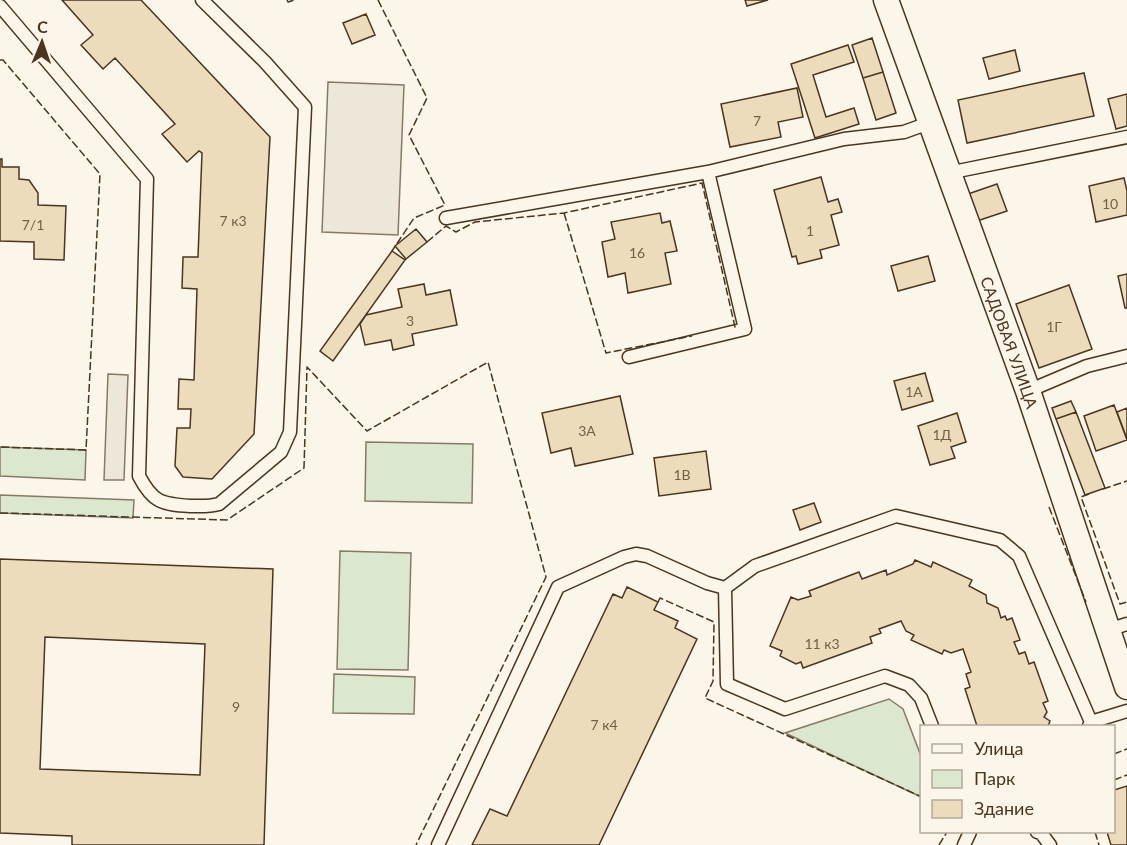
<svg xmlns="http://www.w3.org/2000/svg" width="1127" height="845" viewBox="0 0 1127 845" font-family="Lato,sans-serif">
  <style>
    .green { fill: #dce7d0; stroke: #887966; stroke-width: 1.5 }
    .parking { fill: #ede7d9; stroke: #887966; stroke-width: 1.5 }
    .building { fill: #ecdcbc; stroke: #4a3520; stroke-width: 1.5; fill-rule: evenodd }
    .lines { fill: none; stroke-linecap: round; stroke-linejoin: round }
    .lane-casing { stroke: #4a3520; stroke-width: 15 }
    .street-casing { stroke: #4a3520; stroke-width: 27 }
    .lane { stroke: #fbf6e9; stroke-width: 12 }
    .street { stroke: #fbf6e9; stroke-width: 24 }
    .fence { stroke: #4a3520; stroke-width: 1.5; stroke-dasharray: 8 3; stroke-linecap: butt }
    .labels { text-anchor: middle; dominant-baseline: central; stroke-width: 4.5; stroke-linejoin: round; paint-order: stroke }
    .number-label { font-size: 14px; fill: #725f47 }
    .street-label { font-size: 16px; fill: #4a3520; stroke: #fbf6e9 }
  </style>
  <rect width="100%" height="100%" fill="#fbf6e9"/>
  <path class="green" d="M 366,442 L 473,444 L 472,503 L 365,501 Z
    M 0,447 L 86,450 L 85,480 L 0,476 Z
    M 0,495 L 134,500 L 133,518 L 0,513 Z
    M 340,551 L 411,553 L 408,670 L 337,669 Z
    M 334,674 L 415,677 L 414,714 L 333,713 Z
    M 889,699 L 903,709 L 921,756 L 921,797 L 785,733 Z"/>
  <path class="parking" d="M 328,82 L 404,85 L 398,235 L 322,232 Z
    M 108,374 L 128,375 L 124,480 L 104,480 Z"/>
  <path class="building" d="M 62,0 L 141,0 L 270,137 L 254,434 L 212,479 L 183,477 L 175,466 L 177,428 L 190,428 L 191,409 L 178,409 L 179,379 L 194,380 L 197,289 L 182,288 L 183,257 L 198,257 L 202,153 L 199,151 L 187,162 L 162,134 L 175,124 L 115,58 L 103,69 L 81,45 L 93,35 Z
    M 745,0 L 768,0 L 747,6 Z
    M 366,14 L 375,35 L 352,44 L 343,23 Z
    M 872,38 L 883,72 L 863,78 L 852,45 Z
    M 848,45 L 854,62 L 813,75 L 826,117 L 854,108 L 859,124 L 815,138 L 791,64 Z
    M 1015,50 L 1020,71 L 989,79 L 983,58 Z
    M 883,72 L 896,113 L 876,120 L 863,78 Z
    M 1084,73 L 1094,116 L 967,143 L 958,100 Z
    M 797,88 L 803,117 L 778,122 L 781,137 L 730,147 L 721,104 Z
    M 1127,94 L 1127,126 L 1116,129 L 1108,99 Z
    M 0,159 L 2,159 L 2,167 L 19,167 L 19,179 L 29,180 L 38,193 L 38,205 L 66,206 L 64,260 L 34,259 L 34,242 L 0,241 Z
    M 821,177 L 828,202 L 838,199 L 842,212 L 831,215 L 839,245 L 820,250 L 822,258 L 798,264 L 796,256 L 792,257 L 774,190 Z
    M 1124,178 L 1127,191 L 1127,215 L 1096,222 L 1089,186 Z
    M 997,184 L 1007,211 L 977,221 L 968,194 Z
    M 660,213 L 662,223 L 670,221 L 677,251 L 665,253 L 671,284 L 628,293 L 625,273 L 608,277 L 602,242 L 615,239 L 611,222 Z
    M 416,229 L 427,242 L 406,259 L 395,246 Z
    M 392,251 L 405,260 L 333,361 L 320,351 Z
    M 928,256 L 935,281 L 898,291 L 891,266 Z
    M 1127,274 L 1127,308 L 1125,308 L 1118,276 Z
    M 424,284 L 426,295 L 450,290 L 457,325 L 412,334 L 414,345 L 393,350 L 391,340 L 365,345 L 360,324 L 366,315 L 402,307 L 398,289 Z
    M 1069,285 L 1092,349 L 1039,368 L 1016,304 Z
    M 925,373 L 933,401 L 902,410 L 894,381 Z
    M 620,396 L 633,454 L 575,466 L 571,448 L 551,453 L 542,413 Z
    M 1071,401 L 1076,412 L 1056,419 L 1052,408 Z
    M 1114,405 L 1127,440 L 1096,451 L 1084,416 Z
    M 1127,408 L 1127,439 L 1117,412 Z
    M 1076,412 L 1105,488 L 1085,495 L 1056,419 Z
    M 957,413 L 966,442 L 951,447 L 955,458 L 930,465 L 918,426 Z
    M 706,451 L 711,489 L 659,496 L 654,458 Z
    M 814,503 L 821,522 L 800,530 L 793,510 Z
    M 0,559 L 273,569 L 264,845 L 72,845 L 72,836 L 0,833 ZM 45,637 L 205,644 L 200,775 L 40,769 Z
    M 915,560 L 931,567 L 933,562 L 972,580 L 969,586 L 986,595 L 987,603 L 998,608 L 1001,618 L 1005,616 L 1007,620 L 1012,618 L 1020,640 L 1014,642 L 1019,654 L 1025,652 L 1029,664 L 1034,662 L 1048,701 L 1043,703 L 1047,712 L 1044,717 L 1050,721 L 1048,726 L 977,726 L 965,689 L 970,687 L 966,674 L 971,672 L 963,649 L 951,653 L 944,650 L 942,654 L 911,640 L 914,635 L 906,631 L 901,621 L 879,629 L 881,633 L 870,637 L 872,643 L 803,668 L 801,662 L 796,664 L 780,656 L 782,651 L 770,646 L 791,597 L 798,600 L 811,596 L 809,591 L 859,572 L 862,579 L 886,570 L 887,575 L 913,564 Z
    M 627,587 L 658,602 L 654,610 L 678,621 L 675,628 L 697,639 L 599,845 L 472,845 L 490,809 L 507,816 L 613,594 L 622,598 Z
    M 1127,786 L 1127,845 L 1111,845 L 1107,832 L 1114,832 L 1114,790 Z"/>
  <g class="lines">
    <defs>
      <path id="lane" d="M 0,6 L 147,179 L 139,476 C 153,503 162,504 190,506 C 200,506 208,507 219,504 L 281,452 L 290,432 L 305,107 L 265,62 L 202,0
        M 948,173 L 1127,137
        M 446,218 L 708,172 L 844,139 L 904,132 L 929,123
        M 629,357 L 745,329 L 708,172
        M 1028,391 L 1087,366 L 1127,356
        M 725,588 L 755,566 L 896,516 L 1000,540 L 1019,556 L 1091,722 L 1089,726
        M 725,588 L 727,684 L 785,709 L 885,676 L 909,685 L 921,698 L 932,726
        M 1108,630 L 1127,624
        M 1091,722 L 1127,711
        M 1037,832 L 1041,833 L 1050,845
        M 438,845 L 558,587 L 624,557 L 636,554 L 647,556 L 707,583 L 725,588
        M 964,845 L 970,832"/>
      <g id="street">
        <path id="s1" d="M 886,0 L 1028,391 L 1127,687"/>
      </g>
    </defs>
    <use href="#lane" class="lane-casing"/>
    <use href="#street" class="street-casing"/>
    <use href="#lane" class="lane"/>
    <use href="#street" class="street"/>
    <path class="fence" d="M 287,0 L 288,2 L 294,0
      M 378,0 L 427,98 L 409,135 L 445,205 L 414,218 L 392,251
      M 0,60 L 3,60 L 100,174 L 86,450 L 0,447
      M 564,213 L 606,353 L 692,336
      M 427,242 L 446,226 L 456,232 L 475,222 L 564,213 L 702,183 L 735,327 L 733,328
      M 1103,489 L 1127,481
      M 1089,494 L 1081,497 L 1120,604 L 1127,602
      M 1049,507 L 1086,602
      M 0,513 L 227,520 L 304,468 L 307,367 L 367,431 L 488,362 L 546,577 L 416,845
      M 658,602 L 660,598 L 714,622 L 713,681 L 705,698 L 922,797
      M 1114,754 L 1127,749
      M 1114,780 L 1127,775
      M 1095,832 L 1099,845
      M 939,845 L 947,832"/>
  </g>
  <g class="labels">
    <g class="number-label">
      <text x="757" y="120">7</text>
      <text x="1110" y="203">10</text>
      <text x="233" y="220">7 к3</text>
      <text x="33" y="224">7/1</text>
      <text x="810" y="230">1</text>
      <text x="637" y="252">16</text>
      <text x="410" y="320">3</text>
      <text x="1054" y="326">1Г</text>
      <text x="914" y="391">1А</text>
      <text x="587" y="430">3А</text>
      <text x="942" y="434">1Д</text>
      <text x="682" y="474">1В</text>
      <text x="822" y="643">11 к3</text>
      <text x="236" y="706">9</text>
      <text x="604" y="724">7 к4</text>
    </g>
    <g class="street-label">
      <text stroke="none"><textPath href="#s1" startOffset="364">САДОВАЯ УЛИЦА</textPath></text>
    </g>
  </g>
  <rect x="920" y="725" width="195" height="108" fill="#fbf6e9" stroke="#b4a999" stroke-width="1.5"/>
  <rect x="932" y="744" width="30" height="9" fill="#fbf6e9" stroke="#b4a999" stroke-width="1.5"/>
  <text x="974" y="755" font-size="18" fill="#4a3520">Улица</text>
  <rect x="932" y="770" width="30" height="18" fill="#dce7d0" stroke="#b4a999" stroke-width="1.5"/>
  <text x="974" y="785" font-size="18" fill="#4a3520">Парк</text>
  <rect x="932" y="800" width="30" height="18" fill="#ecdcbc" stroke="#b4a999" stroke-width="1.5"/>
  <text x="974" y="815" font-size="18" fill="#4a3520">Здание</text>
  <g transform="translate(42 42) rotate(2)" stroke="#fbf6e9" stroke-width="4.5" paint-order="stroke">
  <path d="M0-4.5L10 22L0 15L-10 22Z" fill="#4a3520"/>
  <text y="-9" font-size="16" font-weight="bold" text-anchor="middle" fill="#4a3520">С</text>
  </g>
</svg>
